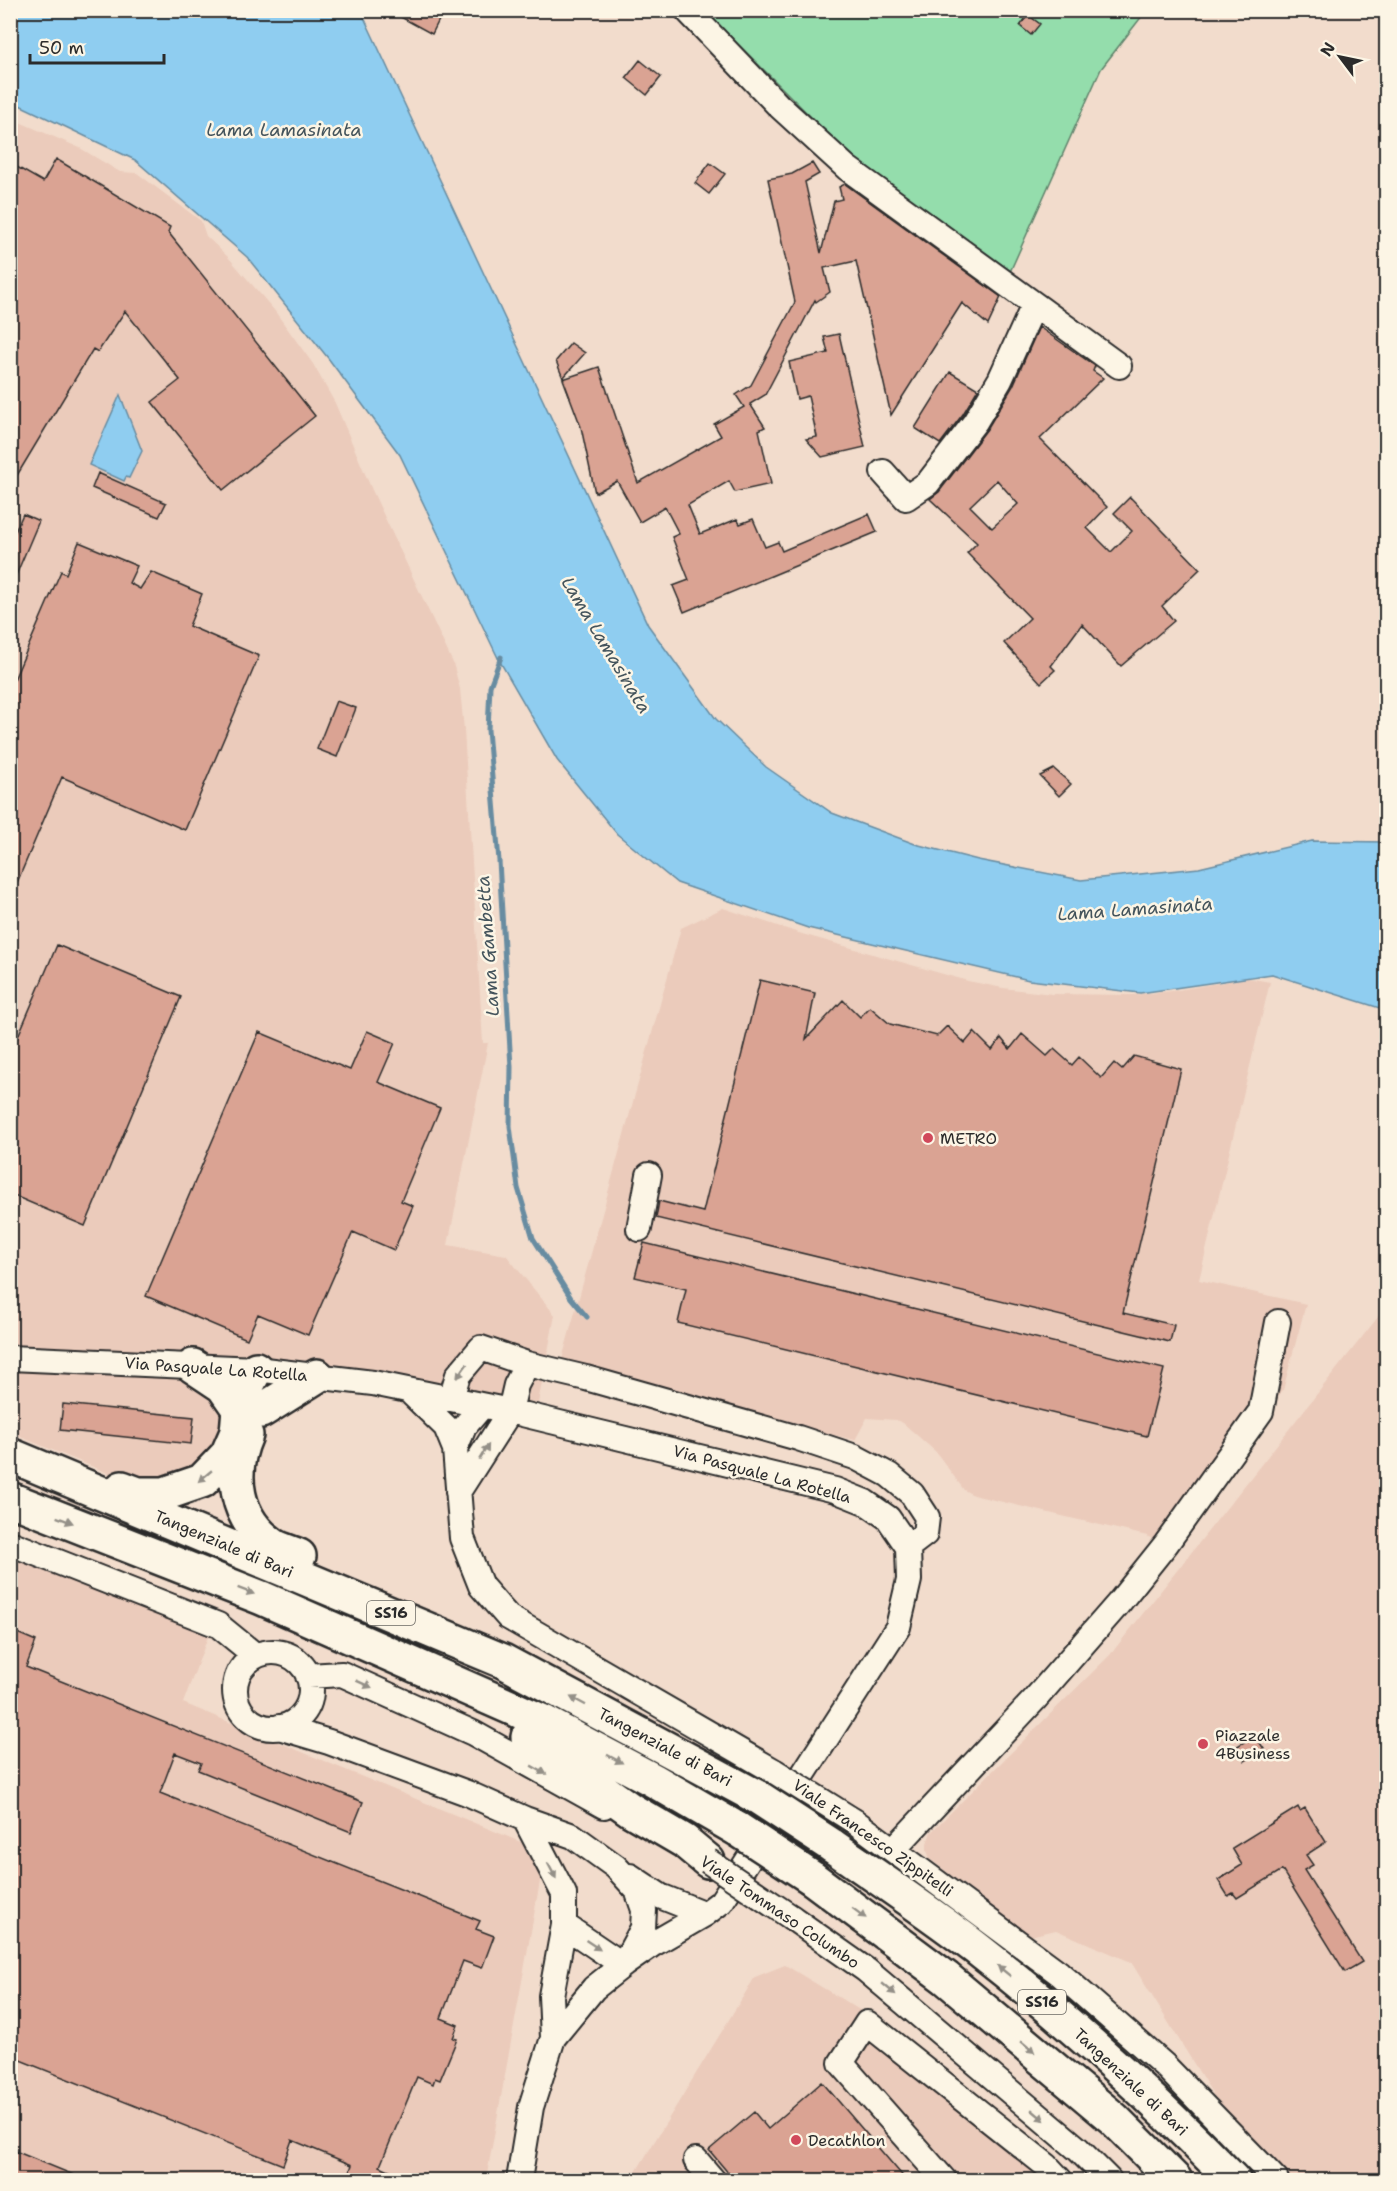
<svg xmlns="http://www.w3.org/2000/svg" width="1397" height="2191" viewBox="0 0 1397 2191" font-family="'Shantell Sans',sans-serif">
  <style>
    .built { fill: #ebcbbb }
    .green { fill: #94ddac; stroke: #60846c; stroke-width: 1.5 }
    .water { fill: #8fcdf0; stroke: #678ca1; stroke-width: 1.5 }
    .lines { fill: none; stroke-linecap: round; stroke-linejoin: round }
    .stream { stroke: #678ca1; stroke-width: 5 }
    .building { fill: #daa393; stroke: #2b2b2b; stroke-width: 1.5; fill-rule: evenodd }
    .minor-casing { stroke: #2b2b2b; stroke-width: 28 }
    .highway-casing { stroke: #2b2b2b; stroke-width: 38 }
    .minor { stroke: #fcf5e5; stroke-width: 24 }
    .highway { stroke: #fcf5e5; stroke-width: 33 }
    .minor-bridge-casing { stroke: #2b2b2b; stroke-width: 28; stroke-linecap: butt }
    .highway-bridge-casing { stroke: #2b2b2b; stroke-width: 38; stroke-linecap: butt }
    .minor-bridge { stroke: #fcf5e5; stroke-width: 24 }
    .highway-bridge { stroke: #fcf5e5; stroke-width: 33 }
    .oneway { fill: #949088 }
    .poi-dot { fill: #d1495b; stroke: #fcf5e5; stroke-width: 2 }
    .labels { text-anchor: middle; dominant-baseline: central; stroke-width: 5; stroke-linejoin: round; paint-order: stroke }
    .shield { fill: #fcf5e5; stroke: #6a6863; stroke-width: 1.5 }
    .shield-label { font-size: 15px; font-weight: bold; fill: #2b2b2b }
    .poi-label { font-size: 16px; fill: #2b2b2b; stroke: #fcf5e5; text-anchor: start }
    .street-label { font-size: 16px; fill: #2b2b2b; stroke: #fcf5e5 }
    .water-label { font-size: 18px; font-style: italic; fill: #44545c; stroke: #fcf5e5 }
  </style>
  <rect width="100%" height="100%" fill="#f2dccc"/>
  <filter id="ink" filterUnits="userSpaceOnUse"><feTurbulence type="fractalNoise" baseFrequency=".0167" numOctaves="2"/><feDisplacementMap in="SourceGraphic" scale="12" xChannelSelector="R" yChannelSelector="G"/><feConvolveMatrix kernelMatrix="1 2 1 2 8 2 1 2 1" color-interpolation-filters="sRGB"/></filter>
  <g filter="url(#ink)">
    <path class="built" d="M 10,118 L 80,148 L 120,172 L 137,173 L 201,221 L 206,236 L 229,258 L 274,310 L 313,364 L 335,403 L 372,490 L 453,663 L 460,689 L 464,730 L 483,1043 L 488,1043 L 448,1245 L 506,1255 L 555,1315 L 538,1403 L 423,1380 L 242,1357 L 220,1450 L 185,1479 L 144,1488 L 11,1433 Z
      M 723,908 L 802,934 L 968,981 L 1003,988 L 1052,994 L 1132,995 L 1172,991 L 1248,978 L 1270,982 L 1199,1280 L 1306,1304 L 1283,1390 L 1169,1548 L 1147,1536 L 973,1495 L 964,1490 L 936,1452 L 903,1423 L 896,1420 L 867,1418 L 855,1440 L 559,1370 L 681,928 Z
      M 1386,1307 L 1386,2180 L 1294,2180 L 1214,2096 L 1131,1962 L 1056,1930 L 1030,1936 L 930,1859 L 927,1851 L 927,1843 L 931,1832 L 1110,1655 Z
      M 10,1555 L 209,1634 L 183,1703 L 523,1843 L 529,1849 L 539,1865 L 541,1876 L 486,2180 L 11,2180 Z
      M 785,1965 L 868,2015 L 1004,2119 L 1075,2180 L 631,2180 L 755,1977 Z"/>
    <path class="green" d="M 705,11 L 1146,11 L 1101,69 L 1009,274 L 851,157 Z"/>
    <path class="water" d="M 11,10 L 361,11 L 648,625 L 716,719 L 766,767 L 832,813 L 915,844 L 978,860 L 1081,880 L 1199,868 L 1312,841 L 1386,842 L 1386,1010 L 1272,974 L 1140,993 L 1029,980 L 808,928 L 677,883 L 617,834 L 557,760 L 499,660 L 400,455 L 328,358 L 247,257 L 135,160 L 11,101 Z
      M 120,395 L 142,451 L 129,478 L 126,477 L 124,481 L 89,465 Z"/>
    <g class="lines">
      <path class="stream" d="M 501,657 L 490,686 L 488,730 L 499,861 L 511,1067 L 510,1126 L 518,1188 L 533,1238 L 571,1298 L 587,1317"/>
    </g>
    <path class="building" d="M 388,10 L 444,10 L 432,34 Z
      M 1028,15 L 1040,24 L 1031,35 L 1020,26 Z
      M 640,60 L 661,77 L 647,95 L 626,78 Z
      M 56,159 L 170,227 L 168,232 L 315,416 L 223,490 L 152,402 L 180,380 L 125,311 L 98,352 L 93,349 L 10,487 L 10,163 L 43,182 Z
      M 710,163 L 725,174 L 709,194 L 695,183 Z
      M 812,163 L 819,174 L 805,182 L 821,253 L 834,201 L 842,199 L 839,187 L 845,184 L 1001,297 L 988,325 L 962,303 L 891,415 L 856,261 L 824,268 L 830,292 L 816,302 L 815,300 L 765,395 L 750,404 L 765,427 L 759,430 L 771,484 L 735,492 L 729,481 L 688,505 L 700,534 L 737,519 L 740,524 L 753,519 L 765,547 L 778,542 L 782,551 L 869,514 L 877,532 L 684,612 L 673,586 L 689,580 L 672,537 L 679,534 L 665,507 L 640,522 L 617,481 L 595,493 L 581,427 L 563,379 L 599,367 L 638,483 L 721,436 L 714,424 L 744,407 L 736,395 L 751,385 L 795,302 L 768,179 L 792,174 Z
      M 1039,327 L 1095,366 L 1093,371 L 1103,378 L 1040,439 L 1107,507 L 1087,528 L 1111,552 L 1132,531 L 1114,513 L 1130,497 L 1200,569 L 1162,606 L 1174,621 L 1121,666 L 1082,624 L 1051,666 L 1055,670 L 1041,683 L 1004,643 L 1030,618 L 967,553 L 977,543 L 930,499 L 939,492 L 987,429 L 1013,386 ZM 997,480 L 1018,504 L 992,528 L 970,506 Z
      M 839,334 L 865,447 L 822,457 L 806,439 L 817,437 L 808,396 L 797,399 L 789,362 L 828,353 L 824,337 Z
      M 571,343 L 585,353 L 563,378 L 556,361 Z
      M 950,372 L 978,389 L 963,414 L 940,444 L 915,428 Z
      M 98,473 L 166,503 L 159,517 L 92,488 Z
      M 23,514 L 39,521 L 11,587 L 10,543 Z
      M 79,542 L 137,566 L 129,583 L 140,589 L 151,572 L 202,594 L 189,626 L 259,656 L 185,830 L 62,777 L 10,899 L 10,689 L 61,571 L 66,574 Z
      M 336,701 L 356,708 L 337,757 L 317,749 Z
      M 1054,769 L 1071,784 L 1059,796 L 1040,776 Z
      M 57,945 L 181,997 L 85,1226 L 10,1194 L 10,1055 Z
      M 760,980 L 815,993 L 806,1039 L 843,1000 L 860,1017 L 870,1007 L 890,1024 L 937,1036 L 947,1026 L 965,1043 L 974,1032 L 992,1050 L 1001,1038 L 1010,1049 L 1022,1034 L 1047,1056 L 1054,1049 L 1072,1065 L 1079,1057 L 1101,1078 L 1114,1063 L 1122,1070 L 1134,1056 L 1181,1069 L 1123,1313 L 1174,1325 L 1170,1342 L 656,1218 L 659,1201 L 703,1212 Z
      M 367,1031 L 395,1043 L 378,1082 L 440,1108 L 401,1201 L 413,1206 L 394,1250 L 353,1232 L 308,1335 L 258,1314 L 247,1339 L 146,1296 L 259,1032 L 350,1070 Z
      M 644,1243 L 1164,1369 L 1147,1436 L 678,1323 L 686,1289 L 635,1277 Z
      M 63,1404 L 194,1417 L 191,1444 L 60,1430 Z
      M 10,1630 L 36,1641 L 26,1667 L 363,1802 L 351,1832 L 198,1770 L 201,1763 L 175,1753 L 160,1793 L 480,1921 L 476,1929 L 494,1936 L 482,1968 L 463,1961 L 441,2018 L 458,2025 L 453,2038 L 457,2039 L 440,2080 L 435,2078 L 433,2084 L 417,2077 L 380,2166 L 414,2181 L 346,2181 L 352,2165 L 292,2140 L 283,2165 L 10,2056 L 10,1717 L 17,1701 L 12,1700 L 10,1703 Z
      M 1255,1735 L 1264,1749 L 1245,1761 L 1236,1747 Z
      M 1298,1807 L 1300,1811 L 1305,1808 L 1326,1842 L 1306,1855 L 1313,1865 L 1304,1870 L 1362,1962 L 1345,1972 L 1282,1870 L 1237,1898 L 1233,1893 L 1228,1896 L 1218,1880 L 1242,1865 L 1232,1848 Z
      M 822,2082 L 907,2181 L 735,2181 L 709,2150 L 754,2112 L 768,2129 Z
      M 10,2149 L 86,2180 L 86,2181 L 10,2181 Z"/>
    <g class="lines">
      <defs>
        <path id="minor" d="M 687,10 L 778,105 L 847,168 L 1119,366
          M 883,472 L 906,498 L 928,483 L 975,422 L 1000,380 L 1034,305
          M 639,1229 L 649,1175
          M 10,1358 L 256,1369 L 373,1383 L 510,1411 L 835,1490 L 865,1502 L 888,1518 L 908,1547 L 909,1580 L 898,1627 L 721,1902 L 705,1914 L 653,1944 L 623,1965 L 594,1988 L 553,2038 L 531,2107 L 519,2180
          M 409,1391 L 446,1427 L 455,1449
          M 451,1398 L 458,1375 L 481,1348 L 527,1364 L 586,1378 L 798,1438 L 855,1457 L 889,1475 L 912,1494 L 927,1517 L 925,1534 L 908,1547
          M 482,1406 L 464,1427 L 455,1449 L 462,1538 L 481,1586 L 508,1617 L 774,1771
          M 458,1492 L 510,1411 L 516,1385 L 527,1364
          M 10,1543 L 218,1625 L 256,1656
          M235 1690a38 38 0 1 1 76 0a38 38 0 1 1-76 0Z
          M 308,1676 L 342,1674 L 473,1733 L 604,1806
          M 279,1727 L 329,1742 L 467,1793 L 525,1819 L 573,1836 L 616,1867 L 637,1890 L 644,1910 L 643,1928 L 623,1965 L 564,1925
          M 525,1819 L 564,1894 L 564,1925 L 551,1996 L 553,2038
          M 854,1821 L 1059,1973 L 1164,2065 L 1276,2180
          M 893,1850 L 1035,1699 L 1118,1604 L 1166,1544 L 1261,1411 L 1278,1322
          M 630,1876 L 660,1896 L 705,1914
          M 791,1917 L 866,1970 L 1078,2149 L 1109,2180
          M 696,2160 L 713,2180
          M 944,2180 L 841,2063 L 867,2023 L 1047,2166 L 1060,2180"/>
        <path id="highway" d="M 193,1366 L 223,1386 L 239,1409
          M 261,1411 L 317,1376
          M 246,1435 C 229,1474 235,1519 273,1545 C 280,1550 291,1552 299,1556
          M 10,1455 L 503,1661 L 759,1798
          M 122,1488 L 138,1494 L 164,1494 L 202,1481 L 227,1455 L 237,1432 L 239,1409 L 247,1386 L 256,1369
          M 10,1499 L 262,1598 L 544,1722 L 653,1780 L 739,1830
          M 528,1737 L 561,1755 L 590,1781 L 631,1810 L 684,1841 L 708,1861
          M 831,1845 C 880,1879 929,1912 976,1948 C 1067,2019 1153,2098 1233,2180
          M 812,1878 L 946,1978 L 1114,2119 L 1175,2180"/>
      </defs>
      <use href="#minor" class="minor-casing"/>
      <use href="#highway" class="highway-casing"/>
      <use href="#minor" class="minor"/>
      <use href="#highway" class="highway"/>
      <defs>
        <path id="minor-bridge" d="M 774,1771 L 854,1821
          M 708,1861 L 791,1917"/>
        <path id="highway-bridge" d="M 759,1798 L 831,1845
          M 739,1830 L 812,1878"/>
      </defs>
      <use href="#minor-bridge" class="minor-bridge-casing"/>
      <use href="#highway-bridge" class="highway-bridge-casing"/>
      <use href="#minor-bridge" class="minor-bridge"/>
      <use href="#highway-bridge" class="highway-bridge"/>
    </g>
    <defs><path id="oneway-solid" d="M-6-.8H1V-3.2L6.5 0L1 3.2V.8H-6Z" transform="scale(1.5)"/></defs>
    <g class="oneway">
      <use href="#oneway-solid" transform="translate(462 1371) rotate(126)"/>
      <use href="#oneway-solid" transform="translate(484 1452) rotate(-58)"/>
      <use href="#oneway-solid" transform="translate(205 1476) rotate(140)"/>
      <use href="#oneway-solid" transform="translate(65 1520) rotate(21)"/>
      <use href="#oneway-solid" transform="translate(246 1591) rotate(21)"/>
      <use href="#oneway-solid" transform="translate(364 1684) rotate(24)"/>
      <use href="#oneway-solid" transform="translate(578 1701) rotate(-152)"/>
      <use href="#oneway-solid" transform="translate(615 1759) rotate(28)"/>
      <use href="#oneway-solid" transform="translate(539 1770) rotate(29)"/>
      <use href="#oneway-solid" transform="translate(552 1871) rotate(62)"/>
      <use href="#oneway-solid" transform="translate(859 1913) rotate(37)"/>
      <use href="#oneway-solid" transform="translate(593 1945) rotate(34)"/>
      <use href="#oneway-solid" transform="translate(1004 1971) rotate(-141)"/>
      <use href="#oneway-solid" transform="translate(889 1989) rotate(40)"/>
      <use href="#oneway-solid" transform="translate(1028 2047) rotate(40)"/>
      <use href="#oneway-solid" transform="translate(1038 2115) rotate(40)"/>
    </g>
  </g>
  <g class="poi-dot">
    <circle cx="928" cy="1138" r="6"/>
    <circle cx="1203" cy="1744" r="6"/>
    <circle cx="796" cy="2140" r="6"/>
  </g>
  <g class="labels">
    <g class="shield">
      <rect x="367" y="1601" width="48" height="24" rx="4.5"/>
      <rect x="1018" y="1990" width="48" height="24" rx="4.5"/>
    </g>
    <g class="shield-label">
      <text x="391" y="1613">SS16</text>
      <text x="1042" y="2002">SS16</text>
    </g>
    <g class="poi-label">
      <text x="940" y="1138">METRO</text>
      <text x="1215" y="1735">Piazzale<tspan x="1215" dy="18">4Business</tspan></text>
      <text x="808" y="2140">Decathlon</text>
    </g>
    <g class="street-label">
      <text transform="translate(216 1369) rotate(4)">Via Pasquale La Rotella</text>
      <text transform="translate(762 1474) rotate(15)">Via Pasquale La Rotella</text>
      <text transform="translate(224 1544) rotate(23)">Tangenziale di Bari</text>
      <text transform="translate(665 1747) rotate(28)">Tangenziale di Bari</text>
      <text transform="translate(873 1838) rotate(35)">Viale Francesco Zippitelli</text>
      <text transform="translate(780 1912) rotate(34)">Viale Tommaso Columbo</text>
      <text transform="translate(1131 2082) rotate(43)">Tangenziale di Bari</text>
    </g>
    <g class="water-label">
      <text x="284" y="130">Lama Lamasinata</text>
      <text transform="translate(606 645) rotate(59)">Lama Lamasinata</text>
      <text transform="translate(1135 909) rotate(-4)">Lama Lamasinata</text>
      <text transform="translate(488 946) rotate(-94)">Lama Gambetta</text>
    </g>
  </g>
  <rect width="1397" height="2191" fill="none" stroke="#fcf5e5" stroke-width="36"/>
  <rect x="18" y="18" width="1361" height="2155" fill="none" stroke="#2b2b2b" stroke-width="2" filter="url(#ink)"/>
  <g transform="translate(1340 57) rotate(302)" stroke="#fcf5e5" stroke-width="4.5" paint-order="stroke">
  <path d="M0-4.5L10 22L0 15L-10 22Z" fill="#2b2b2b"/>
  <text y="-9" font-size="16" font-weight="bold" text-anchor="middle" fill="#2b2b2b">N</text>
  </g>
  <path d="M30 54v9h134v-9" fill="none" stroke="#2b2b2b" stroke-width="3"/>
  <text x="39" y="54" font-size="18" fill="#2b2b2b" stroke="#fcf5e5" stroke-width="4.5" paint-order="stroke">50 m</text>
</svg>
